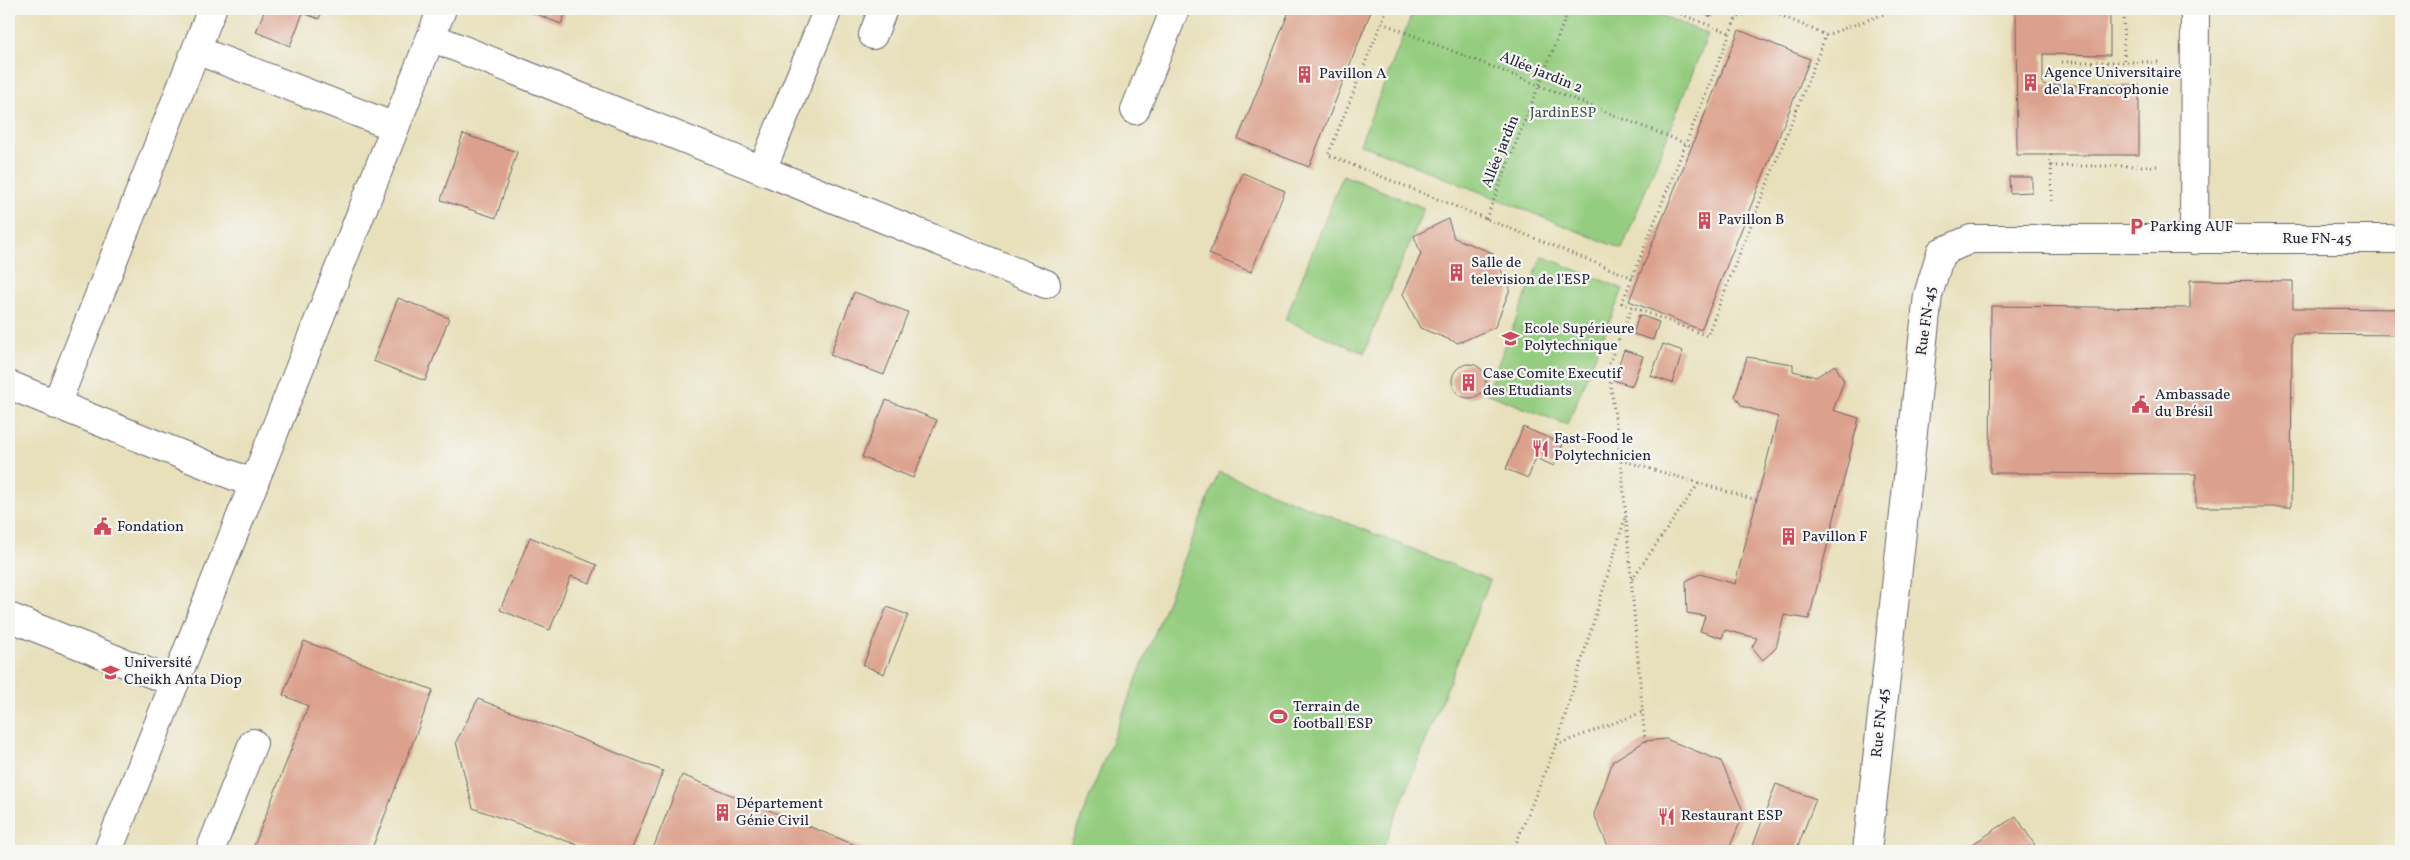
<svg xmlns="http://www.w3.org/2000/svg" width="2410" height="860" viewBox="0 0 2410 860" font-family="Vollkorn,serif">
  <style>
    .green { fill: #95cd80; stroke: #5c785e }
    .building { fill: #dca18c }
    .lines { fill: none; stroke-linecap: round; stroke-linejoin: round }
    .minor-casing { stroke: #676468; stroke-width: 30 }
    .path { stroke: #676468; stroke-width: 3; stroke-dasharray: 1 4; stroke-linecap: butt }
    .minor { stroke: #fff; stroke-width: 28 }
    .labels { text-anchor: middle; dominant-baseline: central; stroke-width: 4.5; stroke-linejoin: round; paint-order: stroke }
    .street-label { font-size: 15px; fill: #22223b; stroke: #f6f6f2 }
    .poi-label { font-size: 15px; fill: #22223b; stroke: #f6f6f2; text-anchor: start }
    .park-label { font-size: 15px; fill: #445550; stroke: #f6f6f2 }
  </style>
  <rect width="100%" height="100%" fill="#f6f6f2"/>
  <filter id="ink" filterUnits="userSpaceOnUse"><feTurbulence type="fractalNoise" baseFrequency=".02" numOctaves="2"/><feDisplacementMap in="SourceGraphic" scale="10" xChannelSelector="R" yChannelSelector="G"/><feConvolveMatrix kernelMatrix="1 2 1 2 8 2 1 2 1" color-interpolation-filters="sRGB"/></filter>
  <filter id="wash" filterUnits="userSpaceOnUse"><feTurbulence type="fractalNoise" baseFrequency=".0096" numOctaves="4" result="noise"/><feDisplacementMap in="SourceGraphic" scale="20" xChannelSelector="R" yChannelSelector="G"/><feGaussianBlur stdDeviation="1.12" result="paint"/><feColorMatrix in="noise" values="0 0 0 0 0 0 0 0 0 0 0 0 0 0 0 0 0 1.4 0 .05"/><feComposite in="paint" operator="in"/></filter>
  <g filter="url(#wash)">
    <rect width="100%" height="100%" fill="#e8e0bb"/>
    <path class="green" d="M 1414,9 L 1646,9 L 1708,34 L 1622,249 L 1360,144 Z
      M 1343,175 L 1424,208 L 1364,353 L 1285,320 Z
      M 1542,256 L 1623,289 L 1567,425 L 1486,393 Z
      M 1219,472 L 1490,580 L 1382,851 L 1068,851 Z"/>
    <g id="blocks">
      <path class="building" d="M 265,9 L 323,9 L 319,19 L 303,13 L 290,46 L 256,32 Z
        M 524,9 L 567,9 L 561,24 Z
        M 1290,9 L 1372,9 L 1309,167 L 1238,139 Z
        M 1692,9 L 1715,9 L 1711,17 Z
        M 2016,9 L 2110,9 L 2110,55 L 2043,54 L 2043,85 L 2139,85 L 2139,155 L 2017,155 Z
        M 1739,30 L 1810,59 L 1701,330 L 1629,301 Z
        M 463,134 L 517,152 L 496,218 L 441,200 Z
        M 1243,173 L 1285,191 L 1251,272 L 1209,254 Z
        M 2009,177 L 2032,177 L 2032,192 L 2010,193 Z
        M 1448,219 L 1454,238 L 1493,253 L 1510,289 L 1495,327 L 1458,343 L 1420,328 L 1403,294 L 1421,254 L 1414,236 Z
        M 2190,280 L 2293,281 L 2293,308 L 2401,309 L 2401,335 L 2292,334 L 2291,507 L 2196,507 L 2196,474 L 1990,473 L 1991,306 L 2190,308 Z
        M 854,292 L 908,312 L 884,375 L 830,355 Z
        M 398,298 L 449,318 L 425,381 L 373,361 Z
        M 1639,315 L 1659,322 L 1653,340 L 1633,334 Z
        M 1663,344 L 1683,351 L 1672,383 L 1651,376 Z
        M 1624,350 L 1643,356 L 1632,386 L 1613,380 Z
        M 1747,357 L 1793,364 L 1793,371 L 1816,377 L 1835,365 L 1844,381 L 1833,410 L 1859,418 L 1809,619 L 1784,615 L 1776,648 L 1763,660 L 1752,647 L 1757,638 L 1725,630 L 1722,638 L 1700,631 L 1705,616 L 1687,613 L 1686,581 L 1700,574 L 1735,584 L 1778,417 L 1742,406 L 1735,396 Z
        M1452 381a17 17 0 1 1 34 0a17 17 0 1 1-34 0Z
        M 886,400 L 937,420 L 913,478 L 862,457 Z
        M 1523,427 L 1563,444 L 1554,466 L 1536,458 L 1528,478 L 1506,469 Z
        M 530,537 L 597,565 L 590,583 L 571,576 L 550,630 L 500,610 Z
        M 887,607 L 908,615 L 884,674 L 863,665 Z
        M 304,641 L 433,690 L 371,851 L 252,851 L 308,706 L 283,695 Z
        M 478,699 L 663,771 L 631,851 L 595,851 L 473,808 L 456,742 Z
        M 1666,739 L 1721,761 L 1744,813 L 1728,851 L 1610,851 L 1594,814 L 1613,761 L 1645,741 Z
        M 682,775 L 870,851 L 652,851 Z
        M 1776,784 L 1816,799 L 1796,851 L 1751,851 Z
        M 2016,816 L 2038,850 L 1962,851 Z"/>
    </g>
  </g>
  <g filter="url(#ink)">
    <use href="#blocks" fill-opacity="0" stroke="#676468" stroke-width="1"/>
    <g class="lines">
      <defs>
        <path id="minor" d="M 873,35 L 883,9
          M 431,37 L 1046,284
          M 196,50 L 395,127
          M 1135,110 L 1175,9
          M 762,170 L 828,9
          M 2194,240 L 2195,9
          M 9,385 L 254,484
          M 56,405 L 212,9
          M 9,617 L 175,683
          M 108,851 L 442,9
          M 210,851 L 253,743
          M 1867,851 L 1928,295 L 1941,252 L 1971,239 L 2401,239"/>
      </defs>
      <use href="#minor" class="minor-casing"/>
      <path class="path" d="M 1387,9 L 1328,155 L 1633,278
        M 1667,9 L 1730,33
        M 1758,9 L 1736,18 L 1622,303 L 1707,336 L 1826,35
        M 1766,9 L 1826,35 L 1898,9
        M 2123,9 L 2124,61
        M 1382,23 L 1692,146
        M 2062,62 L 2161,62
        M 2051,155 L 2052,205
        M 2051,166 L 2160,166
        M 1486,219 L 1569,9
        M 1632,307 L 1608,366 L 1621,460 L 1645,741
        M 1621,460 L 1756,500
        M 1632,579 L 1699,483
        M 1556,745 L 1643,712
        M 1513,851 L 1556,745 L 1625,518"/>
      <use href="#minor" class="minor"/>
    </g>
  </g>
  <defs>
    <symbol id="building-bare" viewBox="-9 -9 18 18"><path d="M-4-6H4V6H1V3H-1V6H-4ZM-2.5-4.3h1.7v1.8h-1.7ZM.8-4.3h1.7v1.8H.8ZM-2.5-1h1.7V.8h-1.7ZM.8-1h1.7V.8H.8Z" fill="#d1495b" stroke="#f6f6f2" stroke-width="2.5" paint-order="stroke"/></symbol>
    <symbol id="parking-bare" viewBox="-9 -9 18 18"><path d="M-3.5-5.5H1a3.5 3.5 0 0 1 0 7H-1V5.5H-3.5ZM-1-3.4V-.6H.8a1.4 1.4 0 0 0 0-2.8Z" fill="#d1495b" stroke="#f6f6f2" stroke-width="2.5" paint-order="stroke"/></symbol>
    <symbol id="university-bare" viewBox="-9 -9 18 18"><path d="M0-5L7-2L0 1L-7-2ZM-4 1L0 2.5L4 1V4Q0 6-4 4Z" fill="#d1495b" stroke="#f6f6f2" stroke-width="2.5" paint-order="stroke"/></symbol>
    <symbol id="civic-bare" viewBox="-9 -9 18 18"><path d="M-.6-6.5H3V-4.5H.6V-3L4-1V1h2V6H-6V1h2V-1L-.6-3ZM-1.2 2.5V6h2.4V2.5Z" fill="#d1495b" stroke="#f6f6f2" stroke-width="2.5" paint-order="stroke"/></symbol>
    <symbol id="restaurant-bare" viewBox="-9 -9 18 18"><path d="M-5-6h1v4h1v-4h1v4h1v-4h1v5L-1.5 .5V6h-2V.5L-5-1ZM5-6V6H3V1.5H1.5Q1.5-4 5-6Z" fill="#d1495b" stroke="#f6f6f2" stroke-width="2.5" paint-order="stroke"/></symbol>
    <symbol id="stadium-bare" viewBox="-9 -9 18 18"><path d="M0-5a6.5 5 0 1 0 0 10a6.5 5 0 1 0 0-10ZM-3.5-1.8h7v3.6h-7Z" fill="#d1495b" stroke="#f6f6f2" stroke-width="2.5" paint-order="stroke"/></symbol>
  </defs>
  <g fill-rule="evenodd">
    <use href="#building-bare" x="1292" y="62" width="25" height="25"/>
    <use href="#building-bare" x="2018" y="70" width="25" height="25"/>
    <use href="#building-bare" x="1692" y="208" width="25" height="25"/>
    <use href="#parking-bare" x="2124" y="214" width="25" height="25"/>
    <use href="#building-bare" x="1444" y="260" width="25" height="25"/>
    <use href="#university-bare" x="1498" y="326" width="25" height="25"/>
    <use href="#building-bare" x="1456" y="370" width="25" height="25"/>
    <use href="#civic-bare" x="2128" y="392" width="25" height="25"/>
    <use href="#restaurant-bare" x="1528" y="436" width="25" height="25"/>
    <use href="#civic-bare" x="90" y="514" width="25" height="25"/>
    <use href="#building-bare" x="1776" y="524" width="25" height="25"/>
    <use href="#university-bare" x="98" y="660" width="25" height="25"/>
    <use href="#stadium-bare" x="1266" y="704" width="25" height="25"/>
    <use href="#building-bare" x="710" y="800" width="25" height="25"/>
    <use href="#restaurant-bare" x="1654" y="804" width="25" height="25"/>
  </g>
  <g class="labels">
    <g class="street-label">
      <text transform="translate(1541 73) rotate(22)">Allée jardin 2</text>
      <text transform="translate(1501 152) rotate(-68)">Allée jardin</text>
      <text x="2317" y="239">Rue FN-45</text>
      <text transform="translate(1927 321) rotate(-82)">Rue FN-45</text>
      <text transform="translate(1881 723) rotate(-84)">Rue FN-45</text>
    </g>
    <g class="poi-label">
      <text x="2044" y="73">Agence Universitaire<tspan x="2044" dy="17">de la Francophonie</tspan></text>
      <text x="1319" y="74">Pavillon A</text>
      <text x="1718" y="220">Pavillon B</text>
      <text x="2150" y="227">Parking AUF</text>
      <text x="1471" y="263">Salle de<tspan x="1471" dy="17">television de l'ESP</tspan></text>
      <text x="1524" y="329">Ecole Supérieure<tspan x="1524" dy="17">Polytechnique</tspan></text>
      <text x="1483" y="374">Case Comite Executif<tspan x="1483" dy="17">des Etudiants</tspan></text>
      <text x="2155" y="395">Ambassade<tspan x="2155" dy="17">du Brésil</tspan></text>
      <text x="1554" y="439">Fast-Food le<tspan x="1554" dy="17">Polytechnicien</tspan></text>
      <text x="117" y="527">Fondation</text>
      <text x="1802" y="537">Pavillon F</text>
      <text x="124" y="663">Université<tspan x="124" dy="17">Cheikh Anta Diop</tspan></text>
      <text x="1293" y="707">Terrain de<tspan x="1293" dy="17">football ESP</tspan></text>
      <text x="736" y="804">Département<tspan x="736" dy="17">Génie Civil</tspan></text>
      <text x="1681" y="816">Restaurant ESP</text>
    </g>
    <g class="park-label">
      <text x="1563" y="113">JardinESP</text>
    </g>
  </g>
  <rect width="2410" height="860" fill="none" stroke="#f6f6f2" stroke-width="30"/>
</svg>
